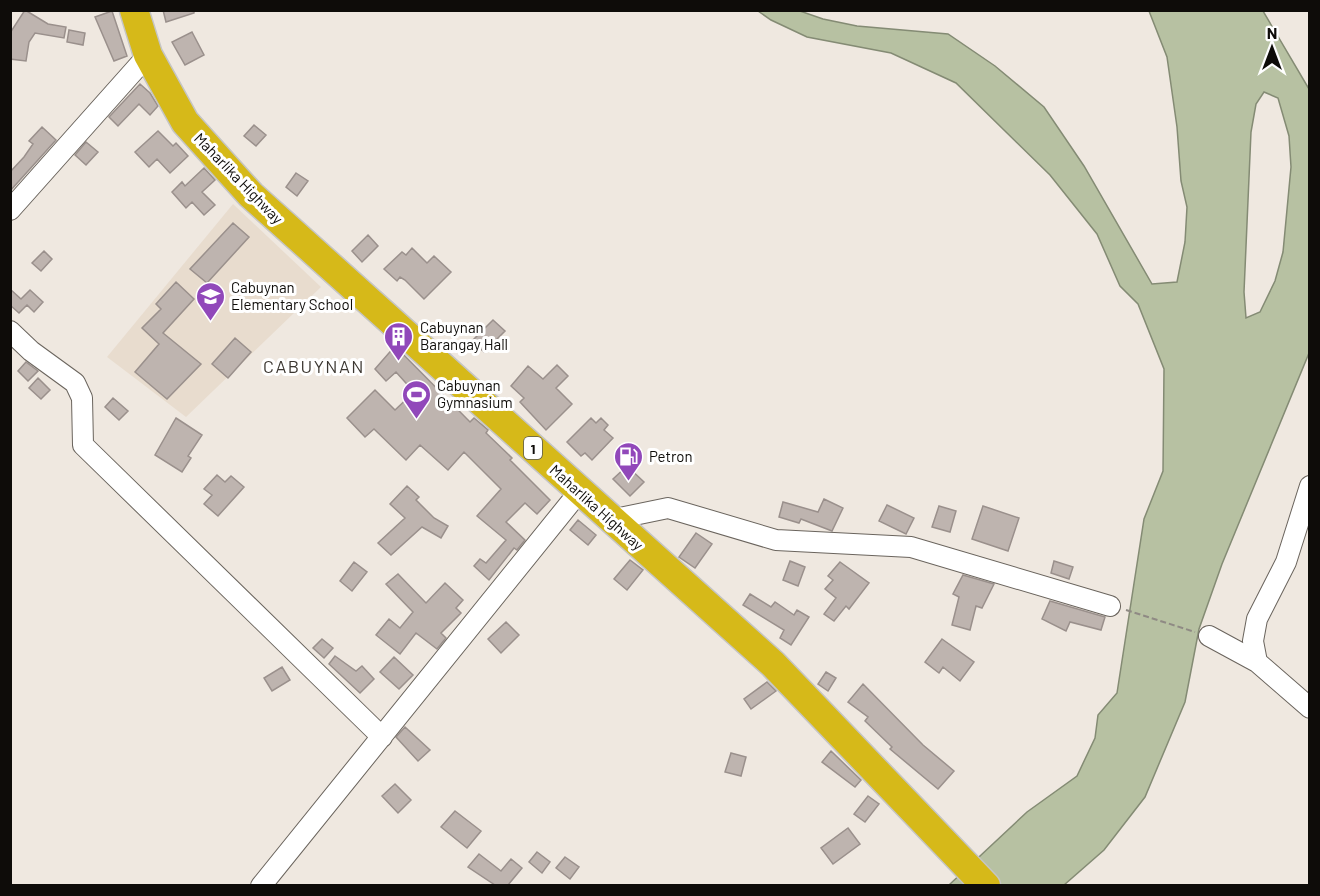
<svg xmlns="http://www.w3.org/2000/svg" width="1320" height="896" viewBox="0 0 1320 896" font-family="Barlow,sans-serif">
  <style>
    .built { fill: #e8dcce }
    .water { fill: #b7c1a2; stroke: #848b74; stroke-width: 1.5; fill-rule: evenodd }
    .building { fill: #beb4af; stroke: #9a908c; stroke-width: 1.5 }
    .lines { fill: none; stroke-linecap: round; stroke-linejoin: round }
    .minor-casing { stroke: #6a645d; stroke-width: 22 }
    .highway-casing { stroke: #c5c5c4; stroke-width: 31 }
    .path { stroke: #8f8a84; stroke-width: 2; stroke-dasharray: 6 3; stroke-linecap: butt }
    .minor { stroke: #fff; stroke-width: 20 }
    .highway { stroke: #d6b919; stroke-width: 28 }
    .labels { text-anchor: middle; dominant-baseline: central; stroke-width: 6; stroke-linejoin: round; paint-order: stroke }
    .shield { fill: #fff; stroke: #565553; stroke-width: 1.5 }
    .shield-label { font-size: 14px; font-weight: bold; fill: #0e0c09 }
    .street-label { font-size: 15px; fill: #0e0c09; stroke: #fff }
    .poi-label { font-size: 15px; fill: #0e0c09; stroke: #fff; text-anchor: start }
    .quarter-label { font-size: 18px; letter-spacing: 1.5px; fill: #3b3630; stroke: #fff }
  </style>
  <rect width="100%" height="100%" fill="#efe8e0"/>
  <path class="built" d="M 233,204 L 321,287 L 186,417 L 107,357 Z"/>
  <path class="water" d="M 758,11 L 800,11 L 823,19 L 857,26 L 948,34 L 995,66 L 1044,107 L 1084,166 L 1152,284 L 1177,282 L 1185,242 L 1187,207 L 1181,181 L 1177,127 L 1167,57 L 1149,11 L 1263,11 L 1309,89 L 1309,353 L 1222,564 L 1199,629 L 1185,702 L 1145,797 L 1104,850 L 1064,885 L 949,885 L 1027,812 L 1077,776 L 1095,738 L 1098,715 L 1117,693 L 1144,519 L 1163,471 L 1164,369 L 1138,304 L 1120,286 L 1097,234 L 1050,175 L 956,83 L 891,53 L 807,37 L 771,20 ZM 1264,92 L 1278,98 L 1289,136 L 1291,167 L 1283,252 L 1275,281 L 1260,312 L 1246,318 L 1244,292 L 1251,132 L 1256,104 Z"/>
  <path class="building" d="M 25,10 L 48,24 L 66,27 L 64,38 L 35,33 L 29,42 L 26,61 L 10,59 L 10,33 Z
    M 163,10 L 194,10 L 194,13 L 166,22 Z
    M 112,11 L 127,56 L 114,61 L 95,17 Z
    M 69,30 L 85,33 L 83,45 L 67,42 Z
    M 192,32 L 204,55 L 185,65 L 172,42 Z
    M 140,84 L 150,93 L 158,106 L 150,115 L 139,104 L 118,126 L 109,117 Z
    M 254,125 L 266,135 L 256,146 L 244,136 Z
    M 42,127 L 56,140 L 10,191 L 10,172 L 24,157 L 33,144 L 29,141 Z
    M 158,131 L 173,146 L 176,143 L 188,156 L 170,173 L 157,159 L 149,167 L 135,152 Z
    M 86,142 L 98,152 L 86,165 L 75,155 Z
    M 204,168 L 215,180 L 202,192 L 215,205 L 204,215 L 192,202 L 186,208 L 172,192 L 182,182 L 185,186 Z
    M 296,173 L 308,181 L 297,196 L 286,187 Z
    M 233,223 L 249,237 L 207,283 L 190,269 Z
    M 368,235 L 378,246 L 362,262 L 352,251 Z
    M 412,248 L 427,263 L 434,256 L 451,272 L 424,299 L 405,280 L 400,277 L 397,281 L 384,269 L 402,252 L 406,255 Z
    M 44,251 L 52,259 L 41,271 L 32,263 Z
    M 176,282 L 194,299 L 163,333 L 201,364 L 167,399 L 135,372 L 159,344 L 142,328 L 161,309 L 156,304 Z
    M 10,289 L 21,299 L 30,290 L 43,302 L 34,312 L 27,305 L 19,313 L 10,305 Z
    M 493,320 L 505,331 L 484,352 L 472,341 Z
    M 235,338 L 251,352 L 228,378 L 212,364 Z
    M 395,346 L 470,422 L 474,418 L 488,430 L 486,433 L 512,458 L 510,460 L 550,500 L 537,514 L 525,503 L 506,522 L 525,540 L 517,550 L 514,548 L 489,580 L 474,566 L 480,559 L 486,563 L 506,540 L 477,516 L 501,489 L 464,452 L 448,470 L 420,445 L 406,460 L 374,429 L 365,437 L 347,418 L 375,390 L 395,410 L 414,392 L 396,372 L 386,381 L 375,369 Z
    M 26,362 L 38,371 L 28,381 L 18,371 Z
    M 557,365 L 568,376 L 556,388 L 572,404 L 546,430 L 520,402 L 524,398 L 511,386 L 528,366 L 543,379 Z
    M 38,378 L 50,390 L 41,399 L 29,388 Z
    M 113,398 L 128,411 L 119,420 L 105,407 Z
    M 176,418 L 202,435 L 188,456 L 191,458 L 182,472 L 155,455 Z
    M 591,418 L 596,423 L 601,418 L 608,425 L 604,430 L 613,438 L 592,460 L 585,453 L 581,456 L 567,442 Z
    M 627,466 L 644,482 L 630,496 L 613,479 Z
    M 217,475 L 225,482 L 231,476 L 244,487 L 218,516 L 204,504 L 212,495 L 204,489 Z
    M 407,486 L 419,497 L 416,500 L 434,518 L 448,526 L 441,538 L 422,527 L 391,555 L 378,543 L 405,518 L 390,504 Z
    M 824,499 L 843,508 L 832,531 L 801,519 L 799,523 L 779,517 L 783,502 L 818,512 Z
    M 887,505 L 914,518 L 906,534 L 879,521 Z
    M 939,506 L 956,511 L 950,532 L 932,527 Z
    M 983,506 L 1019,518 L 1008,551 L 972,539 Z
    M 578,520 L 596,535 L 588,545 L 570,530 Z
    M 696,533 L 712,544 L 695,568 L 679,557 Z
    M 630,560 L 643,570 L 627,590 L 614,579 Z
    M 790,561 L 805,567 L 798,586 L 783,580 Z
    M 1054,561 L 1073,567 L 1069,579 L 1051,573 Z
    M 354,562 L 367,572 L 352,591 L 340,581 Z
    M 840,562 L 869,583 L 849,609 L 846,606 L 834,621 L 824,614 L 836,598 L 825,589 L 833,580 L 828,576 Z
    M 398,574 L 426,603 L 445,583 L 463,600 L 456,608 L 461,613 L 441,633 L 446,638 L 437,649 L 416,633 L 400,654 L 376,635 L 389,619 L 400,628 L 413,612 L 386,584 Z
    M 963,575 L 994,584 L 982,608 L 976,606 L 970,630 L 952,625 L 959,597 L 953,594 Z
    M 750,594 L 771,607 L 775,602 L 794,615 L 797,610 L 809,617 L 791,645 L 780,638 L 784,630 L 743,605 Z
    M 1050,601 L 1105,617 L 1101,630 L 1070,622 L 1066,631 L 1042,619 Z
    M 506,622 L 519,635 L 501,653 L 488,639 Z
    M 322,639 L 333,648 L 324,658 L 313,648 Z
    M 942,639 L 974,662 L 960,681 L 943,667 L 939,673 L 925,662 Z
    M 335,656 L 356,671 L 362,666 L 374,679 L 360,693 L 329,664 Z
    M 394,657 L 413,675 L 399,689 L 380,672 Z
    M 282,667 L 290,680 L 272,691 L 264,678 Z
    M 826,672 L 836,678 L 828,691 L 818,684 Z
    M 767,682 L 776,691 L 751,709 L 744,699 Z
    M 863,684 L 923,745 L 954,771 L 938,789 L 890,749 L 892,747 L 865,721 L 868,717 L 848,702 Z
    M 405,727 L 430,750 L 418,761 L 396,737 Z
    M 831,751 L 861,780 L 855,787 L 822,762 Z
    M 731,753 L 746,757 L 741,776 L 725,772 Z
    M 395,784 L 411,800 L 398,813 L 382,796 Z
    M 868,796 L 879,804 L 865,822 L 854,814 Z
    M 455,811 L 481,831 L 467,848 L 441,827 Z
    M 848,828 L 860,844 L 833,864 L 821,848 Z
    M 537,852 L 550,862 L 542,873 L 529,862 Z
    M 479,854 L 501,871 L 511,859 L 522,868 L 508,885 L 495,885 L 468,867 Z
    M 565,857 L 579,867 L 570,879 L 556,868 Z"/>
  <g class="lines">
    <defs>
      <path id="minor" d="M 10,210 L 148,55
        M 10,331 L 31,351 L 75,383 L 82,398 L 83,445 L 382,737
        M 1310,486 L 1286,562 L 1257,619 L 1253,641 L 1257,662 L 1310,708
        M 610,520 L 668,508 L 776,540 L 911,547 L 1110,606
        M 1209,636 L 1257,662
        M 261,886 L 579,492"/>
      <path id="highway" d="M 134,10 L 148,55 L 185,122 L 251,195 L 773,664 L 986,886"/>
    </defs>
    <use href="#minor" class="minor-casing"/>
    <use href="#highway" class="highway-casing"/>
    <path class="path" d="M 1126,610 L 1195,632"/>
    <use href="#minor" class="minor"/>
    <use href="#highway" class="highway"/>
  </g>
  <defs>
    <symbol id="school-pin" viewBox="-11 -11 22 30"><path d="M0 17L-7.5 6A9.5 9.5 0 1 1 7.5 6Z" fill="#9148ba" stroke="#fff"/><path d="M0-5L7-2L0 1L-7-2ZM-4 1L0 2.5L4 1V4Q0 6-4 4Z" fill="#fff"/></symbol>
    <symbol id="building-pin" viewBox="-11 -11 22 30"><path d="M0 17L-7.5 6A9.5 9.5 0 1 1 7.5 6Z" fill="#9148ba" stroke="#fff"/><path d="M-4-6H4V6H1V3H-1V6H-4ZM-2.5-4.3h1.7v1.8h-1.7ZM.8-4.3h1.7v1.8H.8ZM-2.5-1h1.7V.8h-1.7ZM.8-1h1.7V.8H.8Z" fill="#fff"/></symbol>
    <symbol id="stadium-pin" viewBox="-11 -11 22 30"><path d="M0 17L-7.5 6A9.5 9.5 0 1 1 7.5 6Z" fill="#9148ba" stroke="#fff"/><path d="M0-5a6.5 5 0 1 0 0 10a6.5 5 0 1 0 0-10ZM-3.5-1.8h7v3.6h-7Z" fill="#fff"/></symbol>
    <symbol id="fuel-pin" viewBox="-11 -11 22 30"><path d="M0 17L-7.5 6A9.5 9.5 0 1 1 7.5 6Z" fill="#9148ba" stroke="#fff"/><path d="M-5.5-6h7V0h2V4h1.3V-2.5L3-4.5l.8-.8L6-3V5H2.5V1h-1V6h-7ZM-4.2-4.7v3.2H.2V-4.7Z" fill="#fff"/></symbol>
  </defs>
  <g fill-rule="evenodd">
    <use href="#school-pin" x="194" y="280" width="33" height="45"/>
    <use href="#building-pin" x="382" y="320" width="33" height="45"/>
    <use href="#stadium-pin" x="400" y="378" width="33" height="45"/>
    <use href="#fuel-pin" x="612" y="440" width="33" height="45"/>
  </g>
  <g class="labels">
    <rect class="shield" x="524" y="437" width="18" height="22" rx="4.5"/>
    <g class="shield-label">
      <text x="533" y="448">1</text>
    </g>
    <g class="street-label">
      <text transform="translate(239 178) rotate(46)">Maharlika Highway</text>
      <text transform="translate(597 507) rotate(42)">Maharlika Highway</text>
    </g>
    <g class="poi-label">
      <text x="231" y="287">Cabuynan<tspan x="231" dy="17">Elementary School</tspan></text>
      <text x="420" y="327">Cabuynan<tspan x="420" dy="17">Barangay Hall</tspan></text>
      <text x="437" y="385">Cabuynan<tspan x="437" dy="17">Gymnasium</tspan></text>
      <text x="649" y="456">Petron</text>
    </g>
    <g class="quarter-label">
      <text x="314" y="366">CABUYNAN</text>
    </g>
  </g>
  <rect width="1320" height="896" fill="none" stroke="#0e0c09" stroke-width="24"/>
  <g transform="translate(1272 48)" stroke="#ffffff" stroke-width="4.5" paint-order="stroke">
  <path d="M0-4.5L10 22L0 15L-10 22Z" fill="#0e0c09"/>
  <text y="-9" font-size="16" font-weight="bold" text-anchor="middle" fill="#0e0c09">N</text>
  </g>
</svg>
